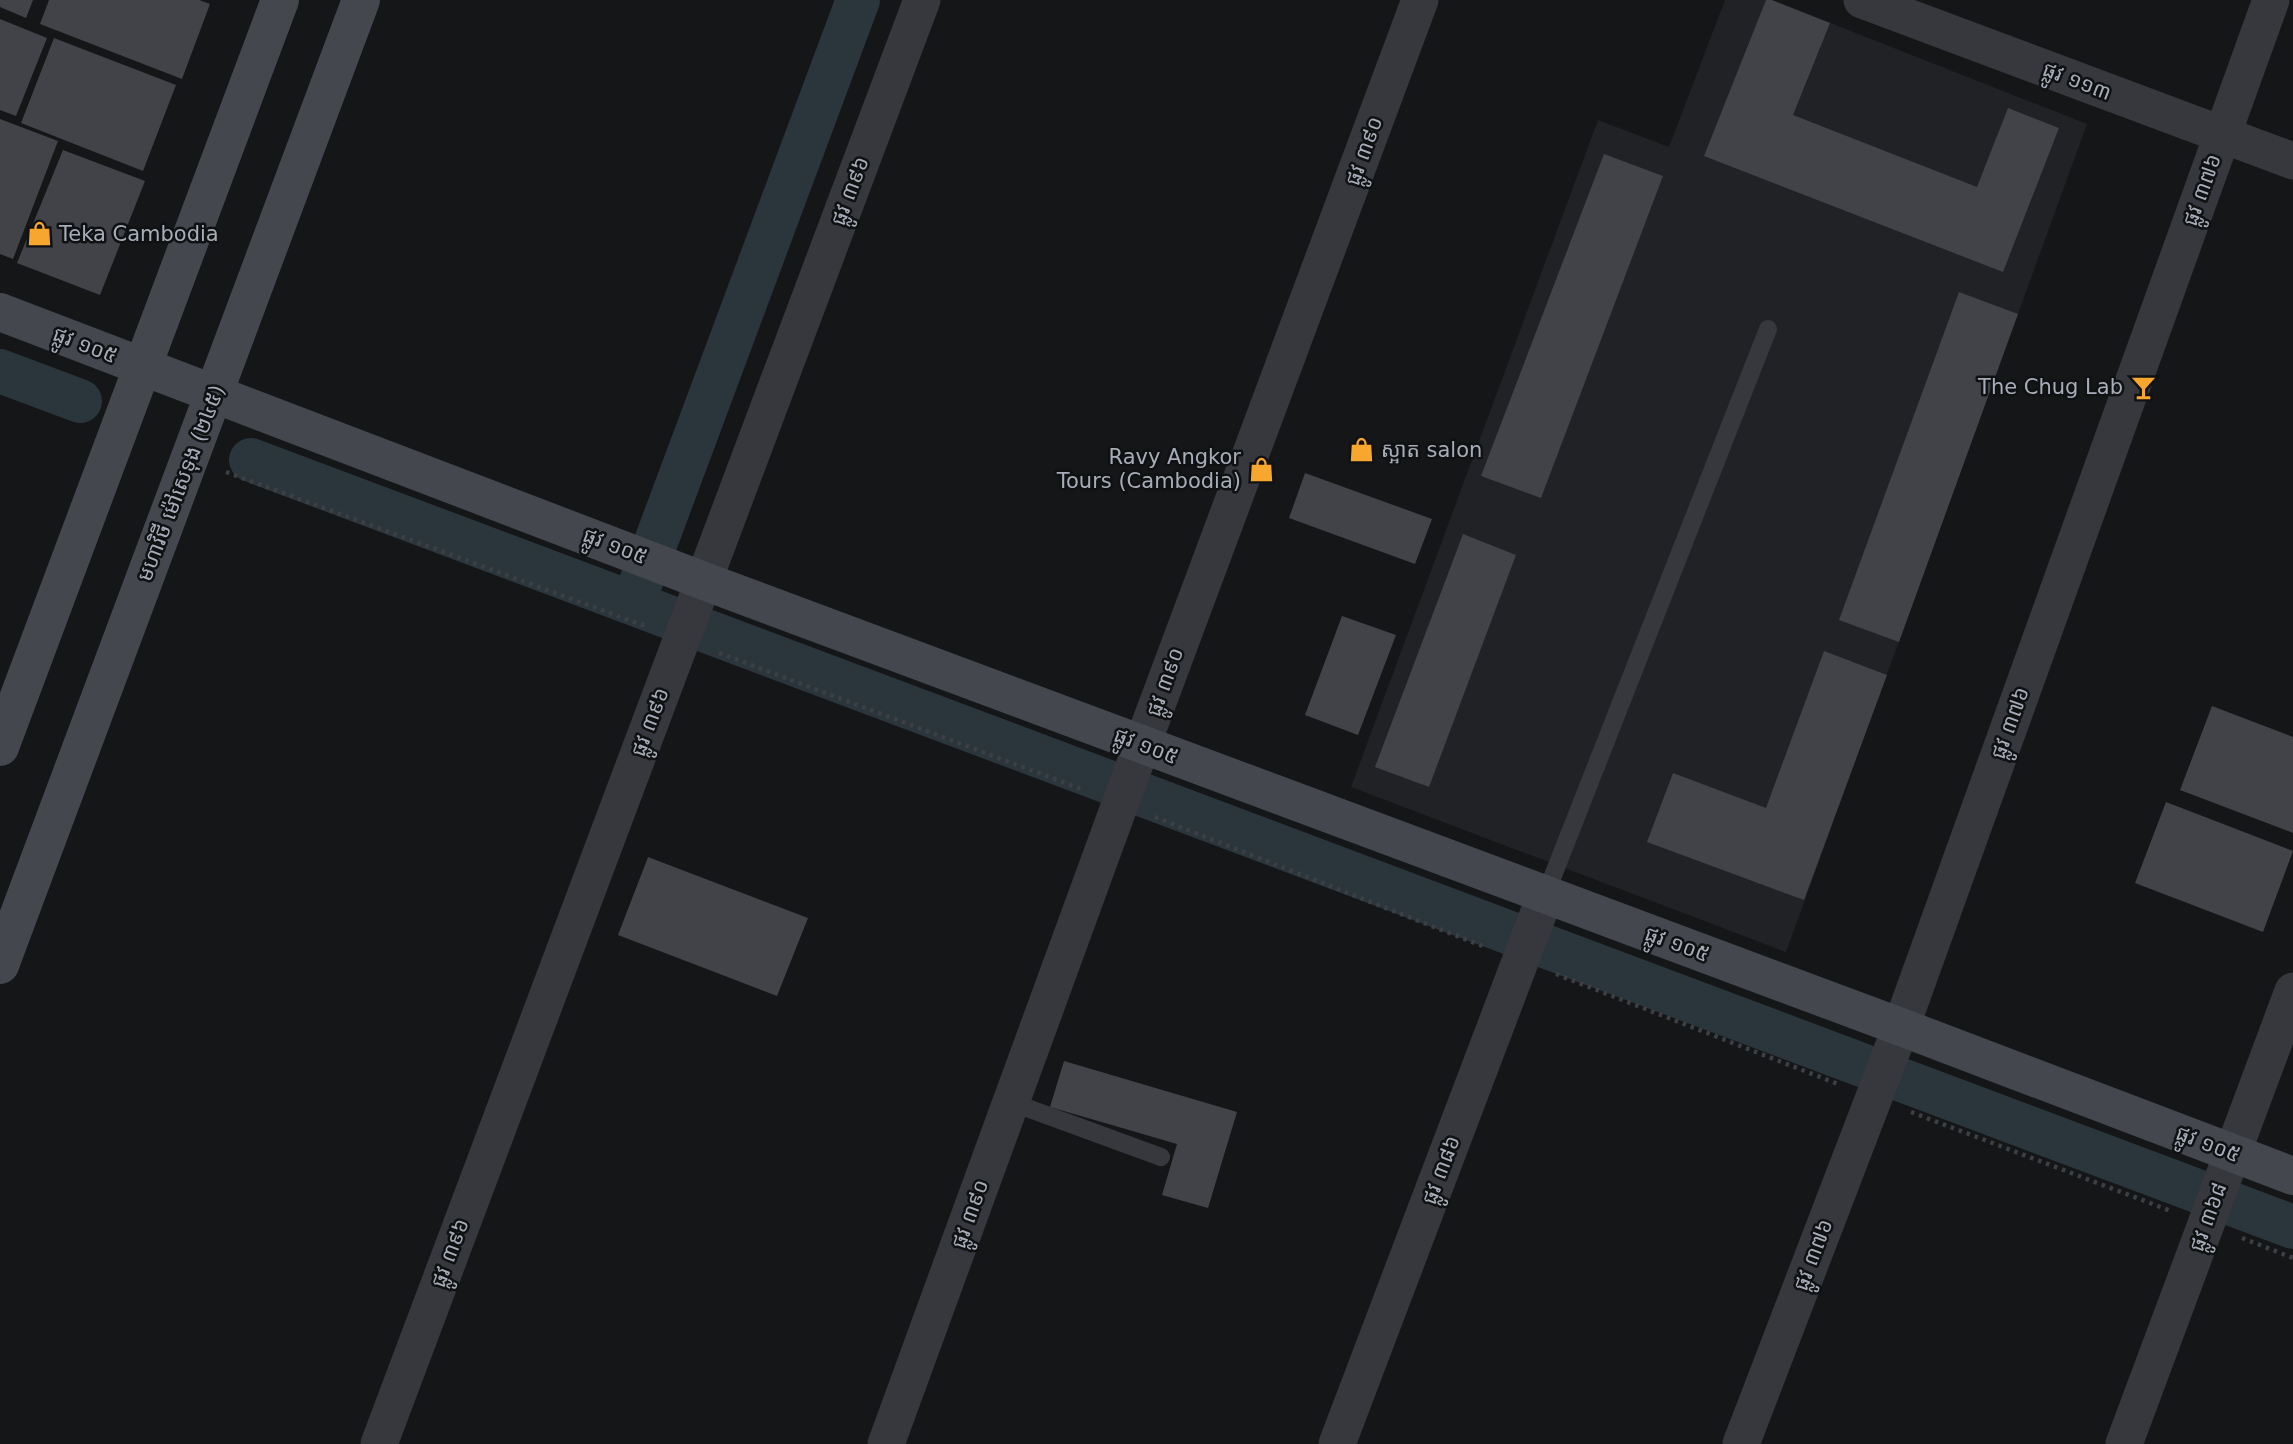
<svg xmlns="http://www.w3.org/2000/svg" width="2293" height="1444" viewBox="0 0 2293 1444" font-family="'DejaVu Sans','Noto Sans Khmer',sans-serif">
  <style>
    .built { fill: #212225 }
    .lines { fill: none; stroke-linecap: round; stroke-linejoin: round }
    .canal { stroke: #2b363c; stroke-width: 44 }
    .building { fill: #414348 }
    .path { stroke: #3c3f44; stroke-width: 4.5; stroke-dasharray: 3.5 5; stroke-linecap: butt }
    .lane { stroke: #36383d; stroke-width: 18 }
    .street { stroke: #36383d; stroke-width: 37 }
    .secondary { stroke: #44474d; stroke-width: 38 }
    .labels { text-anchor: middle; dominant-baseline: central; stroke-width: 5; stroke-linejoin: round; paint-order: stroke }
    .street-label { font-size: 21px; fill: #a7adb8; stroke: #101113 }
    .poi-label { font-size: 21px; fill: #a7adb8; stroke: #101113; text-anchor: start }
  </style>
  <rect width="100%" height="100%" fill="#151618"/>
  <path class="built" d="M 1725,0 L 1772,0 L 2087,124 L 1786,952 L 1351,787 L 1598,120 L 1669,147 Z"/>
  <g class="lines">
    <path class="canal" d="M 0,371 L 80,401
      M 251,460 L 2293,1227
      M 635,598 L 858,0"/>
  </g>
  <path class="building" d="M 0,0 L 33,0 L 26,18 L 0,7 Z
    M 49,0 L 199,0 L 210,4 L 182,79 L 40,24 Z
    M 1766,0 L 1772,0 L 1830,23 L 1793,115 L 1977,187 L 2008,108 L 2059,128 L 2003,272 L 1704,156 Z
    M 0,19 L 47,38 L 16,116 L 0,110 Z
    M 54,38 L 176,85 L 143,171 L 21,123 Z
    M 0,119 L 58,141 L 13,259 L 0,254 Z
    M 63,150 L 145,181 L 100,295 L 17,263 Z
    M 1604,154 L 1663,176 L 1541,498 L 1481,476 Z
    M 1959,292 L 2018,314 L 1899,642 L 1839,620 Z
    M 1305,473 L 1432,519 L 1415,564 L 1289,518 Z
    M 1463,534 L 1516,555 L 1429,787 L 1375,767 Z
    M 1342,616 L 1396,635 L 1358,735 L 1305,715 Z
    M 1824,651 L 1887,675 L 1804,900 L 1647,842 L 1673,773 L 1766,808 Z
    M 2212,706 L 2293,737 L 2293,833 L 2180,790 Z
    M 2166,802 L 2293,851 L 2263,932 L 2135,883 Z
    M 648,857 L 808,918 L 777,996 L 618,935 Z
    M 1064,1061 L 1237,1112 L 1208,1208 L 1162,1195 L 1177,1144 L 1050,1107 Z"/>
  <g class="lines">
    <path class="path" d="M 226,472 L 645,626
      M 719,653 L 1084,790
      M 1155,817 L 1485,947
      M 1556,974 L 1838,1084
      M 1911,1112 L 2171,1211
      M 2242,1238 L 2293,1258"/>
    <path class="lane" d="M 1545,896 L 1768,329
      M 1011,1102 L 1161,1157"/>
    <path class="street" d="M 1862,0 L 2293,161
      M 379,1444 L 922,0
      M 886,1444 L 1120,804 L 1420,0
      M 1337,1444 L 1545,896
      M 1741,1444 L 1901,1027 L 2271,0
      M 2124,1444 L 2293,991"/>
    <path class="secondary" d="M 0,312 L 704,581 L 1901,1027 L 2293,1176
      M 0,747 L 280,0
      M 0,965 L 361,0"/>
  </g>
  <defs>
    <symbol id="shop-bare" viewBox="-9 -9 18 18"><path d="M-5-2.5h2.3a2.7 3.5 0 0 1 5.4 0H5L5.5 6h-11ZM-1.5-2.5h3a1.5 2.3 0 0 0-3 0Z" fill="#f7a62e" stroke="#101113" stroke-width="2.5" paint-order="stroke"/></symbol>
    <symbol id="bar-bare" viewBox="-9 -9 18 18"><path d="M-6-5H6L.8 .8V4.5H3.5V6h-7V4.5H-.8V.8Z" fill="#f7a62e" stroke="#101113" stroke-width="2.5" paint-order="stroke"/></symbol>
  </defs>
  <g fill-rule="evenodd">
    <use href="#shop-bare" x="22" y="216" width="35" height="35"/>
    <use href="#bar-bare" x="2126" y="370" width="35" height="35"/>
    <use href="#shop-bare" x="1344" y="432" width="35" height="35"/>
    <use href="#shop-bare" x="1244" y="452" width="35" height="35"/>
  </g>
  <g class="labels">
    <g class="street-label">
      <text transform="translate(2077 81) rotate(21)">ផ្លូវ ១១៣</text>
      <text transform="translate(1364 151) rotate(-70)">ផ្លូវ ៣៩០</text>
      <text transform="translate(2202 190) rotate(-70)">ផ្លូវ ៣៧៦</text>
      <text transform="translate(850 191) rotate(-69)">ផ្លូវ ៣៩៦</text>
      <text transform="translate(85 345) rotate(21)">ផ្លូវ ១០៥</text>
      <text transform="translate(181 483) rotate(-69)">មហាវិថី ម៉ៅសេទុង (២៤៥)</text>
      <text transform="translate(615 546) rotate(21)">ផ្លូវ ១០៥</text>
      <text transform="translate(1165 682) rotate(-70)">ផ្លូវ ៣៩០</text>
      <text transform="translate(650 722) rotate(-69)">ផ្លូវ ៣៩៦</text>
      <text transform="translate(2010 723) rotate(-70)">ផ្លូវ ៣៧៦</text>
      <text transform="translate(1146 746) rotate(21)">ផ្លូវ ១០៥</text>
      <text transform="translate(1677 944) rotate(20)">ផ្លូវ ១០៥</text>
      <text transform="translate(2208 1144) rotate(21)">ផ្លូវ ១០៥</text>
      <text transform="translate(1441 1170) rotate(-69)">ផ្លូវ ៣៨៦</text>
      <text transform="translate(970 1214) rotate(-70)">ផ្លូវ ៣៩០</text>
      <text transform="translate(2208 1217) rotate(-70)">ផ្លូវ ៣៦៨</text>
      <text transform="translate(450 1253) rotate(-69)">ផ្លូវ ៣៩៦</text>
      <text transform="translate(1813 1255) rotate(-69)">ផ្លូវ ៣៧៦</text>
    </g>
    <g class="poi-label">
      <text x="59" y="234">Teka Cambodia</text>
      <text x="2123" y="387" text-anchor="end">The Chug Lab</text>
      <text x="1381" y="450">ស្អាត salon</text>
      <text x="1241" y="457" text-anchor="end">Ravy Angkor<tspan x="1241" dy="24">Tours (Cambodia)</tspan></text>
    </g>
  </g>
</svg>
